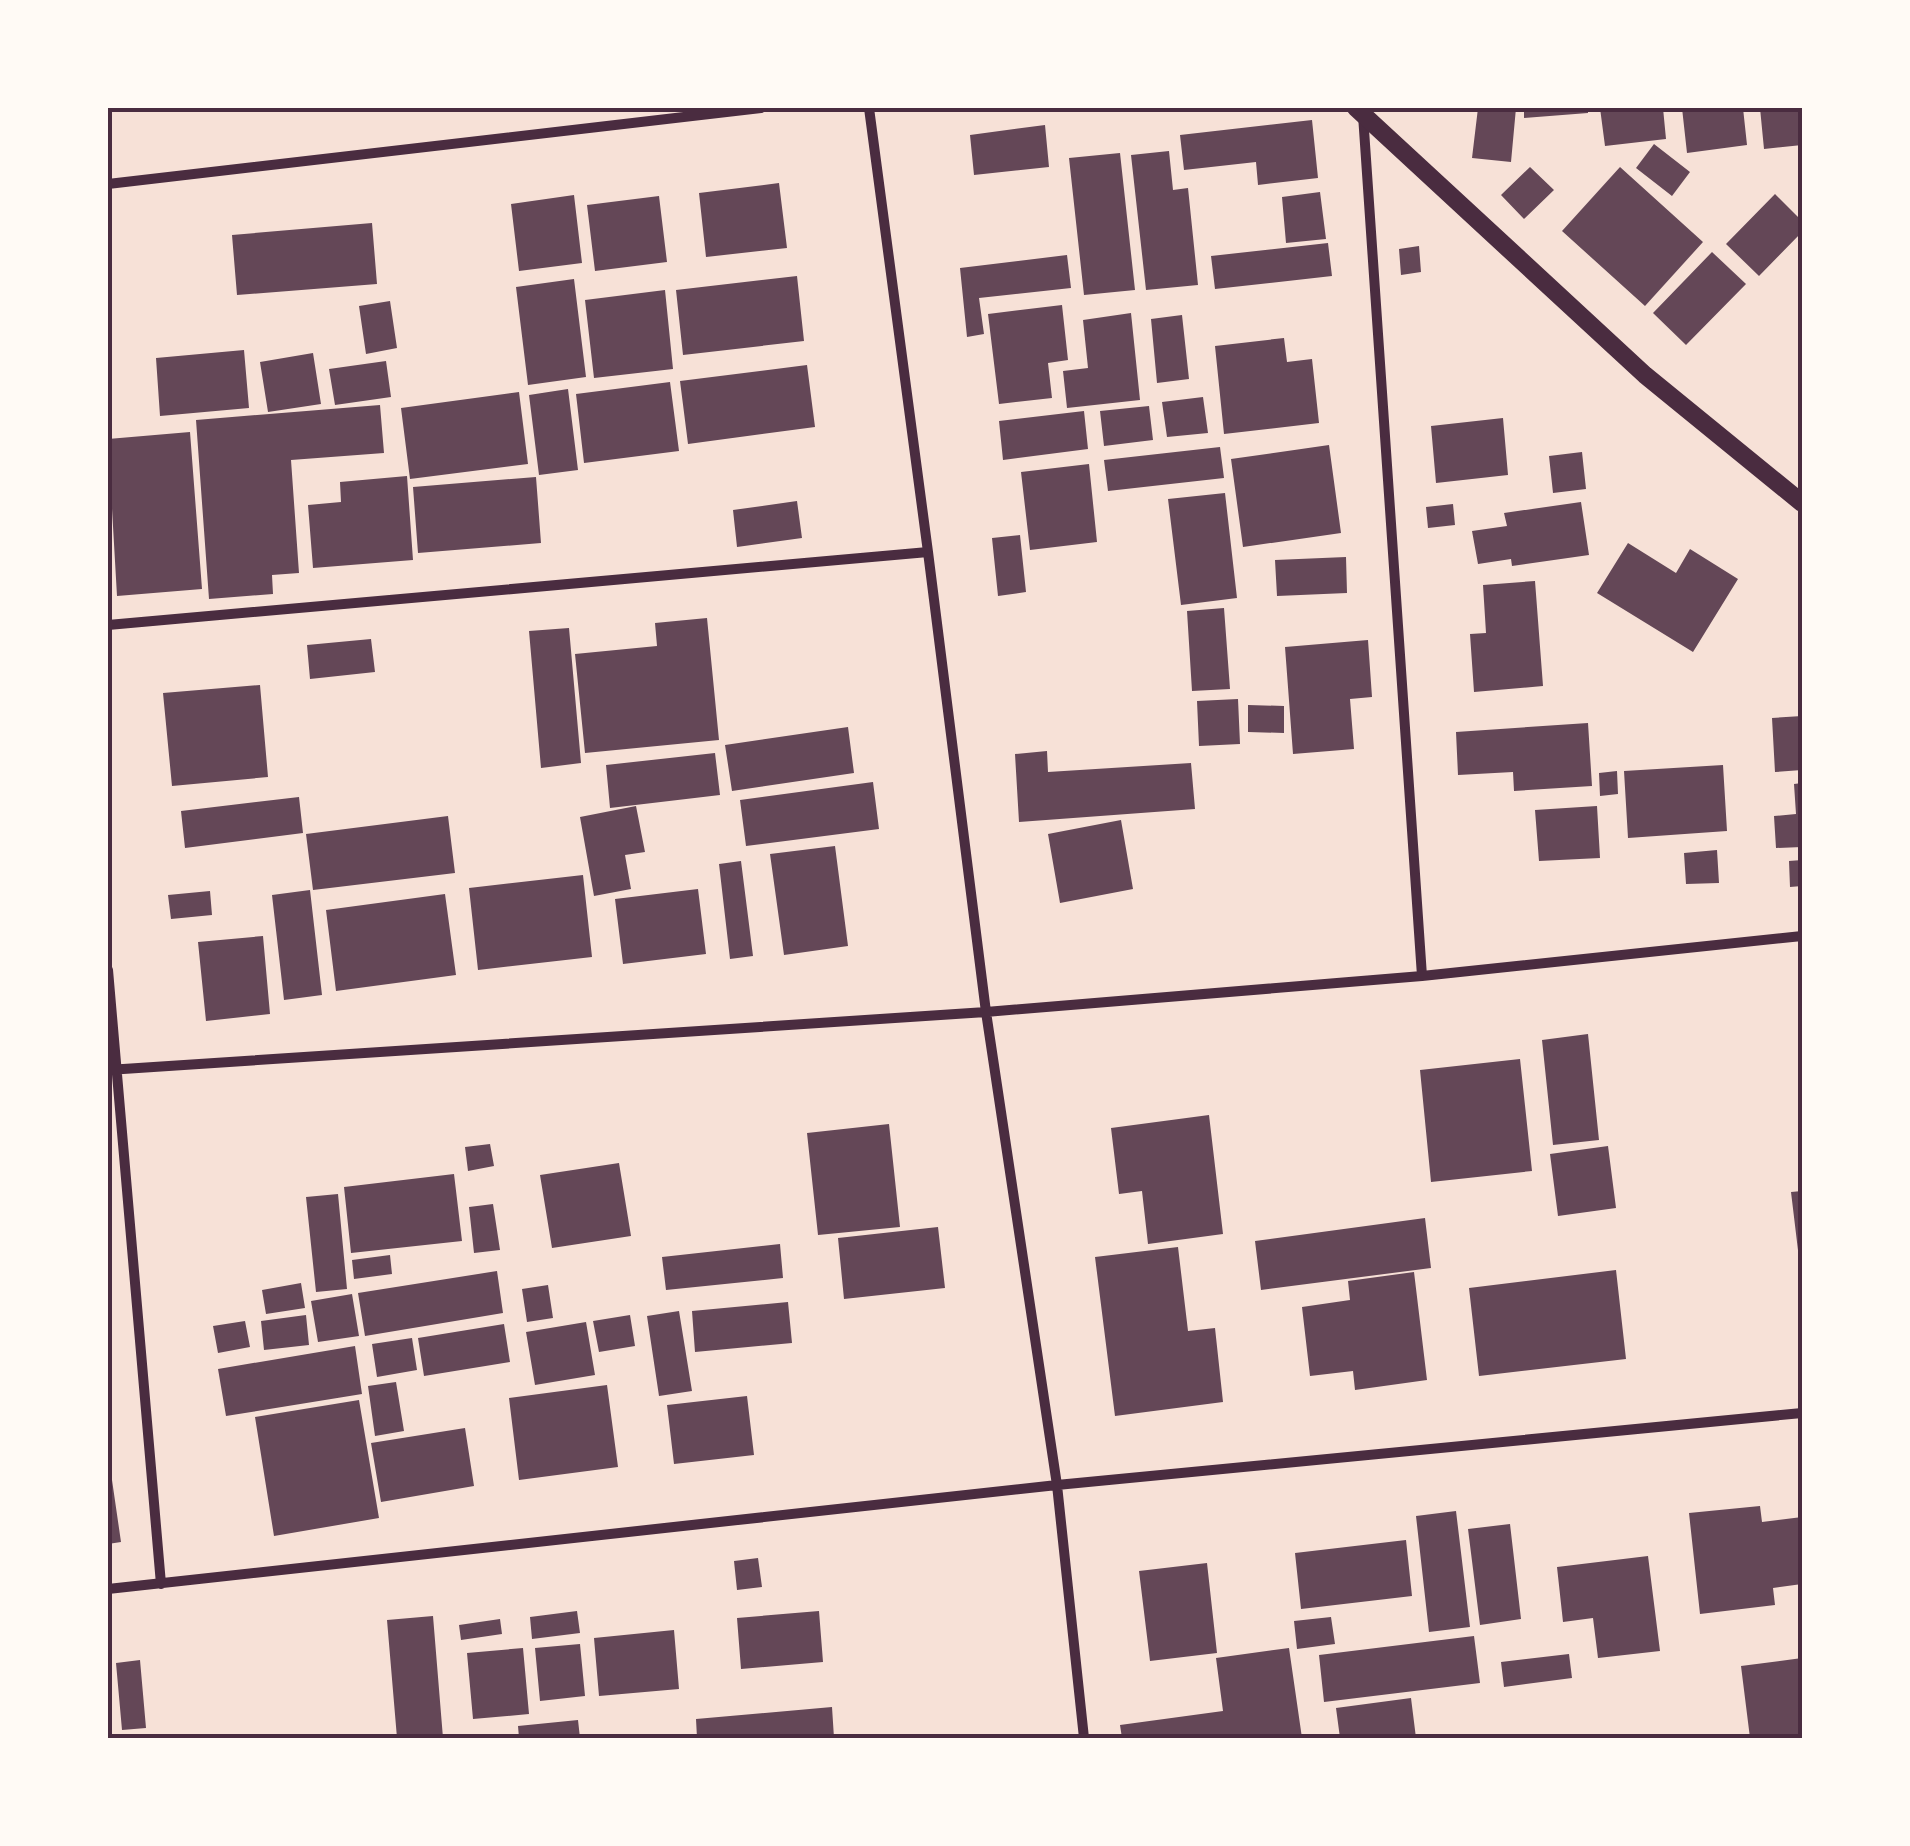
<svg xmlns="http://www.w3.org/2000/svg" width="1910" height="1846" viewBox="0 0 1910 1846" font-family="'Asap Condensed',sans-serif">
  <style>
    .building { fill: #644757 }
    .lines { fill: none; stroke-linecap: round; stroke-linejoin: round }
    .minor { stroke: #4a2c40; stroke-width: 10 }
    .tertiary { stroke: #4a2c40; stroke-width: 18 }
    .neatline { fill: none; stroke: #4a2c40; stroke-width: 4 }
  </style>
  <rect width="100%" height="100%" fill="#f7e1d7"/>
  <path class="building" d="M 1478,108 L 1516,108 L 1511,162 L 1472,158 Z
    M 1524,108 L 1588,108 L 1588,113 L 1524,118 Z
    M 1600,108 L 1663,108 L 1666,139 L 1605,146 Z
    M 1682,108 L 1743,108 L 1747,145 L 1687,153 Z
    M 1760,108 L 1802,108 L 1802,145 L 1764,149 Z
    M 1312,120 L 1318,178 L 1258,185 L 1256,162 L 1184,170 L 1180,135 Z
    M 1045,125 L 1049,167 L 974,175 L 970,135 Z
    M 1654,144 L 1690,172 L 1672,196 L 1636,168 Z
    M 1169,151 L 1173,190 L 1188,188 L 1198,285 L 1146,290 L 1131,155 Z
    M 1120,153 L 1135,290 L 1084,295 L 1069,158 Z
    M 1530,167 L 1554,190 L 1524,219 L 1501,195 Z
    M 1620,167 L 1703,242 L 1645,306 L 1562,231 Z
    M 779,183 L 787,248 L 706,257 L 699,193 Z
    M 1320,192 L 1326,239 L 1286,243 L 1282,197 Z
    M 1775,194 L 1802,221 L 1802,232 L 1759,276 L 1726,244 Z
    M 574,195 L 582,263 L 519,271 L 511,204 Z
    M 659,196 L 667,262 L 595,271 L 587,205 Z
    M 372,223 L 377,284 L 237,295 L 232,235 Z
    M 1328,243 L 1332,276 L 1215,289 L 1211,256 Z
    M 1419,246 L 1421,272 L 1401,275 L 1399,249 Z
    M 1712,252 L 1746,284 L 1686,345 L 1653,313 Z
    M 1067,255 L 1071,288 L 979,298 L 984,334 L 967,337 L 960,268 Z
    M 797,276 L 804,341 L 683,355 L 676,290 Z
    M 574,279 L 586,377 L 528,385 L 516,287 Z
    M 665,290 L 673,369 L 594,378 L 585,300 Z
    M 390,301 L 397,348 L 366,354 L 359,306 Z
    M 1062,305 L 1068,360 L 1048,363 L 1052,398 L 999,404 L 988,314 Z
    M 1131,313 L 1140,400 L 1067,408 L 1063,371 L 1088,368 L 1083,320 Z
    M 1182,315 L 1189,379 L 1157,383 L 1151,319 Z
    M 1284,338 L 1287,362 L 1312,359 L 1319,423 L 1224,434 L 1215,346 Z
    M 244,350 L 249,408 L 160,416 L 156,358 Z
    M 313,353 L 321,404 L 268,412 L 260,362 Z
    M 386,361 L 391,397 L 335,405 L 329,369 Z
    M 807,365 L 815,427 L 688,444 L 680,381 Z
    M 670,382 L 679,451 L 584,463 L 576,394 Z
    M 568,389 L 578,470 L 539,475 L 529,395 Z
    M 519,392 L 528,464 L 410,479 L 401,408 Z
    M 1203,397 L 1208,433 L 1167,437 L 1162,402 Z
    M 380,405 L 384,453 L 291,460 L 299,573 L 272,575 L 273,594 L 209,599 L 196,420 Z
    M 1149,406 L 1153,440 L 1104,446 L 1100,411 Z
    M 1084,411 L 1088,449 L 1003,460 L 999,421 Z
    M 1503,418 L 1508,475 L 1436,483 L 1431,426 Z
    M 190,432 L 202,589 L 117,596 L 108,439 Z
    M 1329,445 L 1341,533 L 1243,547 L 1231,459 Z
    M 1220,447 L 1224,478 L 1108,491 L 1104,460 Z
    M 1582,452 L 1586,489 L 1553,493 L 1549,456 Z
    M 1089,464 L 1097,542 L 1030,550 L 1021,472 Z
    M 407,476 L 413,560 L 313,568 L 308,505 L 341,502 L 340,482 Z
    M 536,477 L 541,543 L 418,553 L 413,487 Z
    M 1225,493 L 1237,598 L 1181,605 L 1168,499 Z
    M 797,501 L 802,538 L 737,547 L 733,510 Z
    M 1581,502 L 1589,555 L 1512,566 L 1511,559 L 1478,564 L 1472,531 L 1507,526 L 1504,513 Z
    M 1453,504 L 1455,525 L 1428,528 L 1426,507 Z
    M 1020,535 L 1026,592 L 998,596 L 992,538 Z
    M 1628,543 L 1676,573 L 1690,549 L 1738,579 L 1693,652 L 1597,593 Z
    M 1346,557 L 1347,593 L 1277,596 L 1275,560 Z
    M 1535,581 L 1543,686 L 1474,692 L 1470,634 L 1486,633 L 1483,585 Z
    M 1224,608 L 1230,689 L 1192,691 L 1187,611 Z
    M 707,618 L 719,740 L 585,753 L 575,654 L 657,646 L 655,623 Z
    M 569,628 L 581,763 L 541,768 L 529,631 Z
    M 371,639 L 375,672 L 310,679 L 307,645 Z
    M 1368,640 L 1372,697 L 1350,699 L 1354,749 L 1293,754 L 1285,647 Z
    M 260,685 L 268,777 L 172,786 L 163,693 Z
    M 1238,699 L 1240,744 L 1199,746 L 1197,701 Z
    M 1248,705 L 1284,706 L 1284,733 L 1248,732 Z
    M 1802,716 L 1802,770 L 1775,772 L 1772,718 Z
    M 1588,723 L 1592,786 L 1514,791 L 1513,772 L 1458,775 L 1456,732 Z
    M 848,727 L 854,773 L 732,791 L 725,745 Z
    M 1047,751 L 1048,772 L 1191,763 L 1195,809 L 1019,822 L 1015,754 Z
    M 715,753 L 720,795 L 610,808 L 606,765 Z
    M 1723,765 L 1727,831 L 1628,838 L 1624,771 Z
    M 1617,771 L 1618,794 L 1600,796 L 1599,773 Z
    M 873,782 L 879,829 L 746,846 L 740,800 Z
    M 1802,783 L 1802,847 L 1776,848 L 1774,816 L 1796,814 L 1794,784 Z
    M 299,797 L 303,833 L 185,848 L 181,811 Z
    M 636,806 L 645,852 L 625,855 L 631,889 L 594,896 L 580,817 Z
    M 1597,806 L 1600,858 L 1539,861 L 1535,810 Z
    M 448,816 L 455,873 L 313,890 L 306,834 Z
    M 1121,820 L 1133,889 L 1060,903 L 1048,834 Z
    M 835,846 L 848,946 L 784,955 L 770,854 Z
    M 1717,850 L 1719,883 L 1686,884 L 1684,853 Z
    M 1802,860 L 1802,886 L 1790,887 L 1789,861 Z
    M 741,861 L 753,956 L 730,959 L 719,864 Z
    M 583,875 L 592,957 L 478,970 L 469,888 Z
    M 698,889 L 706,954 L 623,964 L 615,899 Z
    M 310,890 L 322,995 L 284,1000 L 272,895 Z
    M 210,891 L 212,915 L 171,919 L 168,895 Z
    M 445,894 L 456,975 L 336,991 L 326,910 Z
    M 263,936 L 270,1014 L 206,1021 L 198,942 Z
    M 1588,1034 L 1599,1140 L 1553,1145 L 1542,1040 Z
    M 1520,1059 L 1532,1171 L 1431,1182 L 1420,1070 Z
    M 1209,1115 L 1223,1234 L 1148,1244 L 1142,1191 L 1119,1194 L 1111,1128 Z
    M 889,1124 L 900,1227 L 818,1235 L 807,1133 Z
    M 490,1144 L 494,1166 L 468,1171 L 465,1147 Z
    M 1608,1146 L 1616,1208 L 1558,1216 L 1550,1154 Z
    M 619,1163 L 631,1236 L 552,1248 L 540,1175 Z
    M 454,1174 L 462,1241 L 351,1253 L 344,1187 Z
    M 1802,1191 L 1802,1267 L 1800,1267 L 1791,1192 Z
    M 338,1194 L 347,1289 L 316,1292 L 306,1197 Z
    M 493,1204 L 500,1250 L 474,1253 L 469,1207 Z
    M 1425,1218 L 1431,1268 L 1261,1290 L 1255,1241 Z
    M 938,1227 L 945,1288 L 844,1299 L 838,1238 Z
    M 780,1244 L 783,1278 L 666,1290 L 662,1257 Z
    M 1178,1247 L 1188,1331 L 1215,1328 L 1223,1402 L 1115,1416 L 1095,1257 Z
    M 390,1255 L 392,1274 L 354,1279 L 352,1260 Z
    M 1616,1270 L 1626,1359 L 1479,1376 L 1469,1288 Z
    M 497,1271 L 503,1313 L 365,1336 L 358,1293 Z
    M 1414,1272 L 1427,1380 L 1355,1390 L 1353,1371 L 1310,1376 L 1302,1307 L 1350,1300 L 1348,1281 Z
    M 301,1283 L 305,1308 L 266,1314 L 262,1290 Z
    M 548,1285 L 553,1318 L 527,1322 L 522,1289 Z
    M 352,1294 L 359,1336 L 318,1342 L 311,1301 Z
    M 788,1302 L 792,1343 L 695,1352 L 692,1311 Z
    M 679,1311 L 692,1391 L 659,1396 L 647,1316 Z
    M 306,1315 L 309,1345 L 264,1350 L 261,1321 Z
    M 630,1315 L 635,1346 L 599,1352 L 593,1321 Z
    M 245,1321 L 250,1347 L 218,1353 L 213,1326 Z
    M 586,1322 L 595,1375 L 535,1385 L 526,1332 Z
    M 504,1324 L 510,1362 L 424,1376 L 418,1338 Z
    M 412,1338 L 417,1370 L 377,1377 L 372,1344 Z
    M 355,1346 L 362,1394 L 226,1416 L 218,1369 Z
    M 396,1382 L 404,1431 L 375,1436 L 368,1386 Z
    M 607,1385 L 618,1467 L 519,1480 L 509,1398 Z
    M 747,1396 L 754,1455 L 674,1464 L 667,1405 Z
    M 359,1400 L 379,1518 L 274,1536 L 255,1417 Z
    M 465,1428 L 474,1486 L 381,1502 L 371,1443 Z
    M 112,1480 L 121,1542 L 108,1544 L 108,1481 Z
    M 1760,1506 L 1762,1522 L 1802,1517 L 1802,1584 L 1773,1588 L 1775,1605 L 1700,1614 L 1689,1513 Z
    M 1456,1511 L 1470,1627 L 1429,1632 L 1416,1516 Z
    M 1510,1524 L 1521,1619 L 1480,1625 L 1468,1529 Z
    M 1406,1540 L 1412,1596 L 1301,1609 L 1295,1553 Z
    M 1648,1556 L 1660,1651 L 1598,1658 L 1593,1618 L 1563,1622 L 1557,1567 Z
    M 758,1558 L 762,1587 L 737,1590 L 734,1561 Z
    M 1207,1563 L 1217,1653 L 1150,1661 L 1139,1571 Z
    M 577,1611 L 580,1633 L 532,1639 L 530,1617 Z
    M 819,1611 L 823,1662 L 741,1669 L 737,1618 Z
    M 433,1616 L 443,1738 L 397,1738 L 387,1620 Z
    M 1331,1617 L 1335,1644 L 1297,1649 L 1294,1621 Z
    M 500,1619 L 502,1634 L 461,1640 L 459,1625 Z
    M 674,1630 L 679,1689 L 599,1696 L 594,1638 Z
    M 1474,1636 L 1480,1683 L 1324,1702 L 1319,1655 Z
    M 580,1644 L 585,1696 L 540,1701 L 535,1648 Z
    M 523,1648 L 529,1714 L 473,1719 L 467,1653 Z
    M 1289,1648 L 1302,1738 L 1122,1738 L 1120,1725 L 1223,1711 L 1216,1658 Z
    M 1569,1654 L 1572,1678 L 1504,1687 L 1501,1662 Z
    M 1802,1658 L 1802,1738 L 1750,1738 L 1741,1666 Z
    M 140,1660 L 146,1728 L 122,1730 L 116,1663 Z
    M 1411,1698 L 1416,1738 L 1340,1738 L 1336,1708 Z
    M 832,1707 L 834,1738 L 697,1738 L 696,1719 Z
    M 578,1720 L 580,1738 L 519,1738 L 518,1726 Z"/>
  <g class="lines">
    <path class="minor" d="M 869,108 L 928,552 L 986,1012 L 1057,1485 L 1084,1738
      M 1363,115 L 1422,976
      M 108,184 L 761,108
      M 108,625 L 928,552
      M 108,970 L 161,1584
      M 108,1070 L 986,1012 L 1422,976 L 1802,936
      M 108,1589 L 1057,1485 L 1802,1413"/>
    <path class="tertiary" d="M 1356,108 L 1645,375 L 1802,503"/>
  </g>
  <rect width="1910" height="1846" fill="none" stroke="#fffaf5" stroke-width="220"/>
  <rect x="110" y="110" width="1690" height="1626" class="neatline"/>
</svg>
